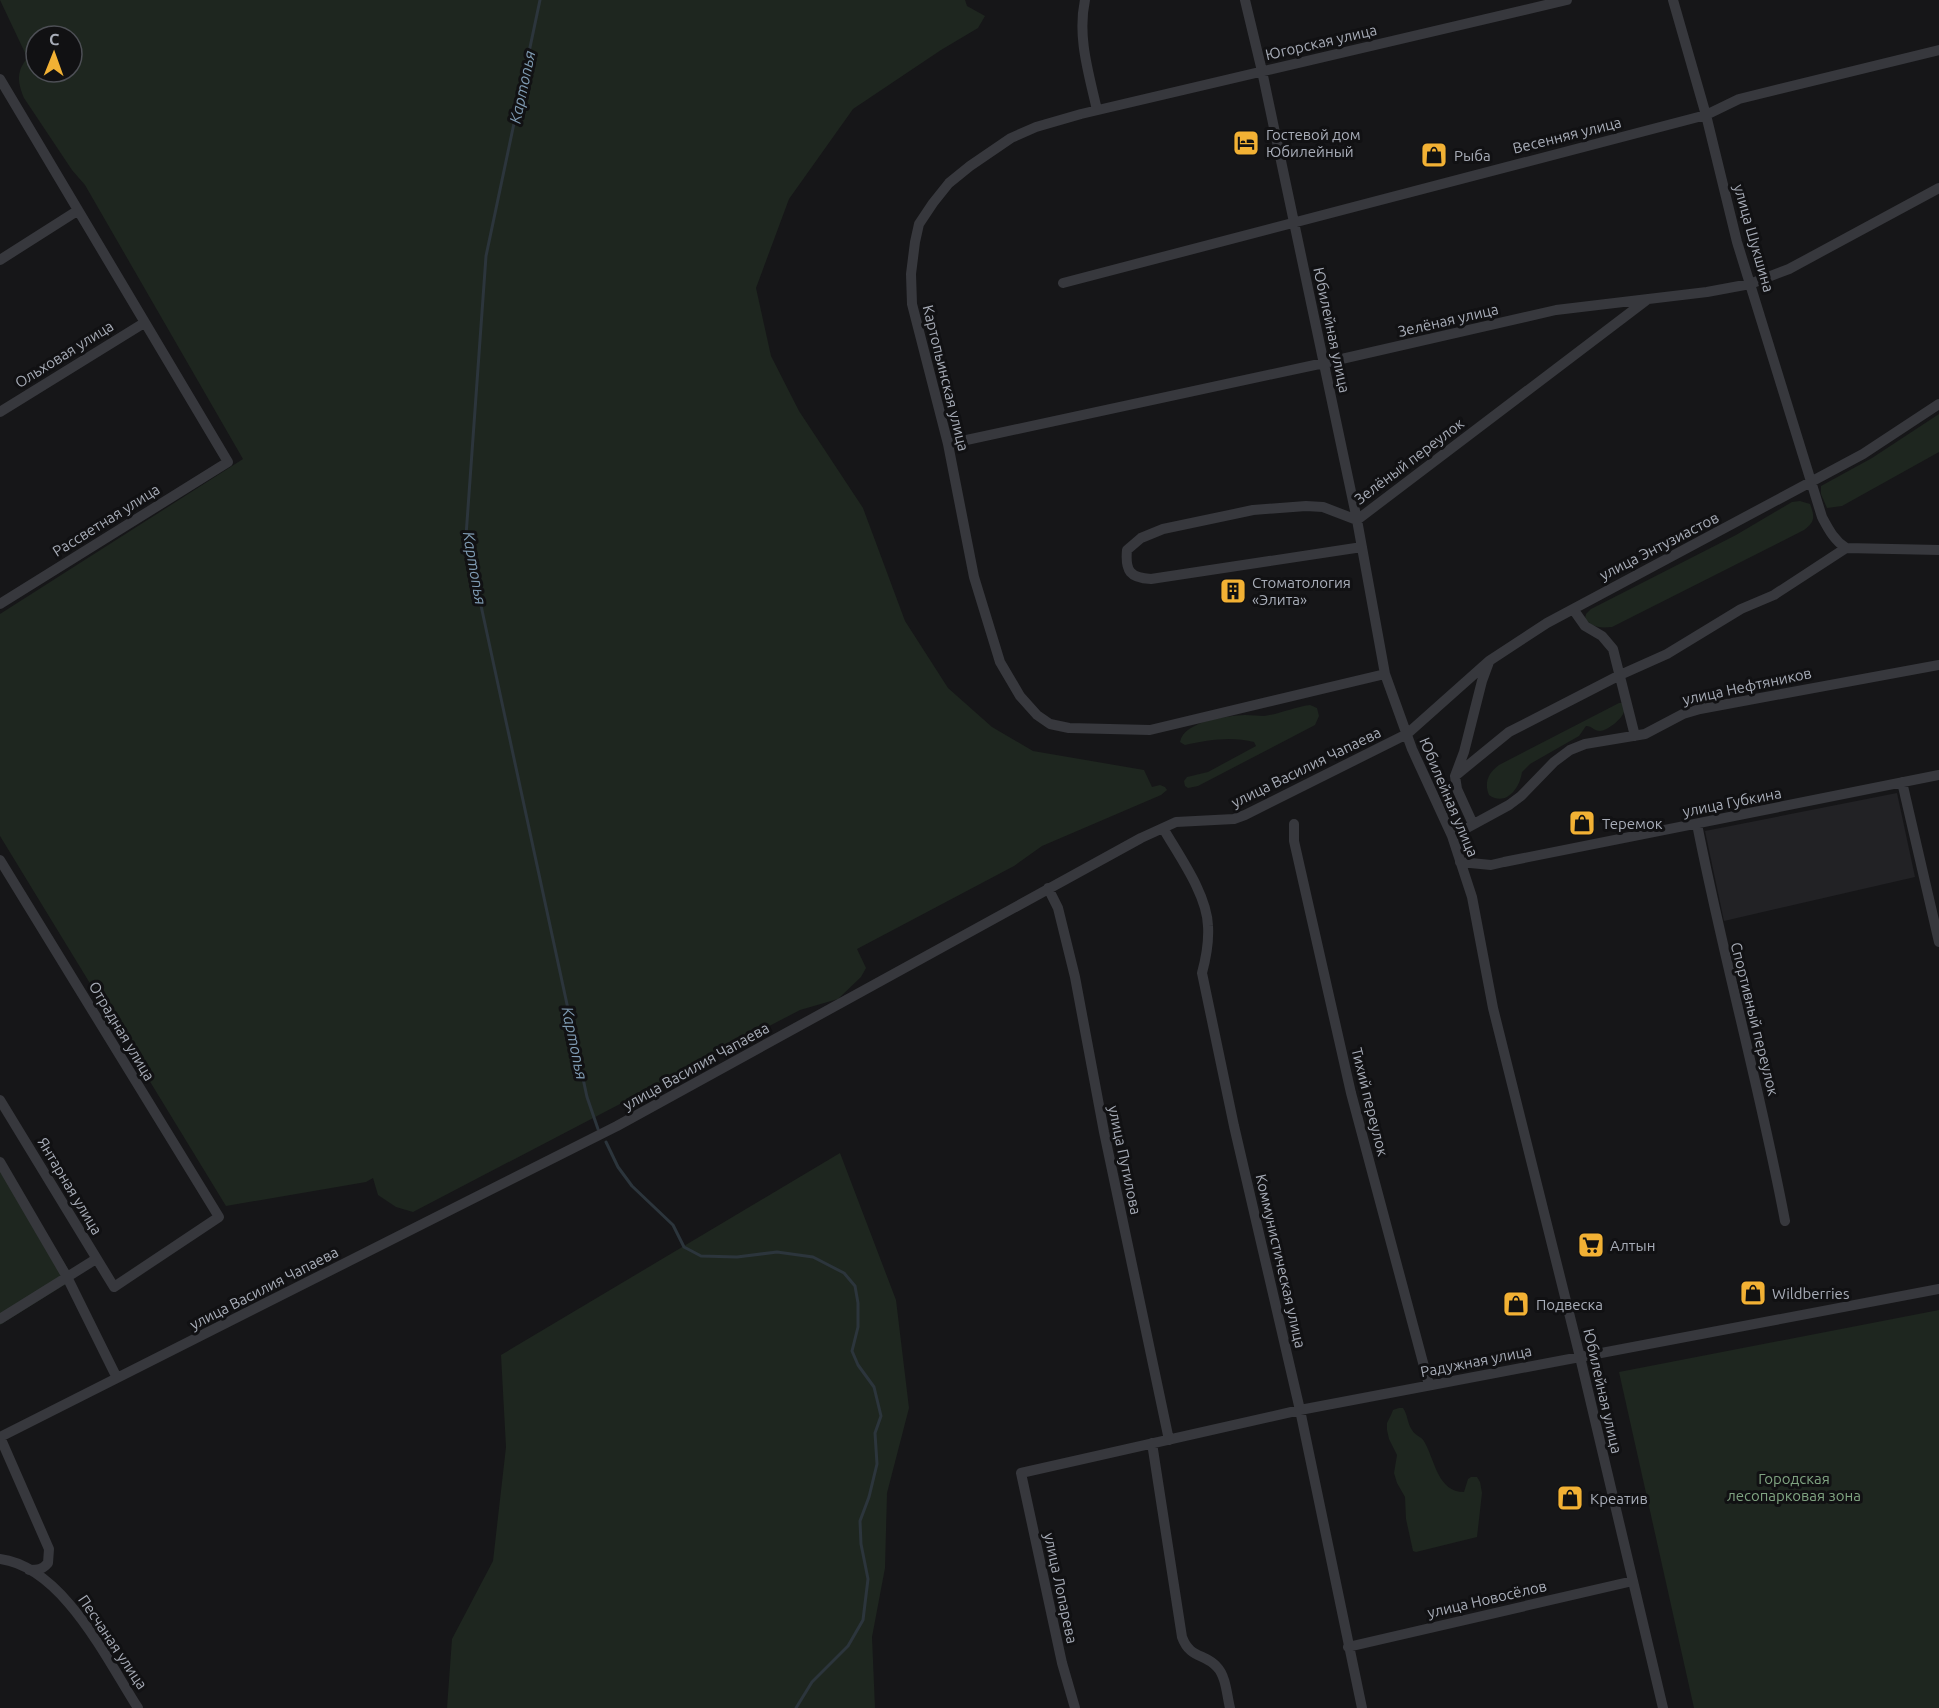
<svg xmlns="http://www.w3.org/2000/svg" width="1939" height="1708" viewBox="0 0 1939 1708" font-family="Ubuntu,sans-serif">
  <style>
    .built { fill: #222225 }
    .green { fill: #1e261f; fill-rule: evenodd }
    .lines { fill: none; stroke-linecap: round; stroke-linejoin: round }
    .stream { stroke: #2c353c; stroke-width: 3 }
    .minor { stroke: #37383d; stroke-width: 10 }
    .labels { text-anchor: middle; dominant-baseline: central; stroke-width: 6; stroke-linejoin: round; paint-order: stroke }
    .street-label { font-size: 15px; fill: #a8adb8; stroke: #111113 }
    .poi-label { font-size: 15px; fill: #a8adb8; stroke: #111113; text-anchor: start }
    .park-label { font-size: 15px; fill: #7fa381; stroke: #111113 }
    .water-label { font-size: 16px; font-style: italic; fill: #7f9bb3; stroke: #111113 }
  </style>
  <rect width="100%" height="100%" fill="#161618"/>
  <path class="built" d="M 1897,793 L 1915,877 L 1724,921 L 1705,831 Z"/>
  <path class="green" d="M 0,0 L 965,0 L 967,6 L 985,16 L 978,28 L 941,50 L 853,109 L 789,199 L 756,288 L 771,356 L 799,411 L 863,508 L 905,621 L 948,688 L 992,727 L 1033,751 L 1144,770 L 1152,787 L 1160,785 L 1165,787 L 1167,790 L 1161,795 L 1042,846 L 1014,866 L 857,949 L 866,968 L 861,977 L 838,999 L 800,1010 L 413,1212 L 396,1207 L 378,1195 L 373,1178 L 366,1182 L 226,1206 L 0,836 L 0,614 L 243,459 L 85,185 L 72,170 L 24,98 C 21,91 17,80 20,71 C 21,66 25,62 27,57 ZM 36,36 L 72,36 L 72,72 L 36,72 Z
    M 1939,414 L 1939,452 L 1842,506 L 1827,508 L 1821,494 L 1821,486 L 1872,458 Z
    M 1800,501 L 1810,504 C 1815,517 1815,522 1804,530 L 1612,627 C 1600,628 1594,628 1585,619 L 1586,614 L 1591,609 L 1736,535 L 1792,502 Z
    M 1619,703 L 1622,703 C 1623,706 1625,709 1624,712 C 1622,719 1607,731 1600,731 C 1594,731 1592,726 1586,726 L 1579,736 L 1530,764 L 1522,772 C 1520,788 1506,807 1489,795 C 1484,783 1488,773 1499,765 Z
    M 1310,705 L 1317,708 L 1319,716 L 1315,725 L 1198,786 L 1188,788 L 1185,786 L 1184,781 L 1187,777 L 1208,772 L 1256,746 L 1254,742 C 1232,736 1207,740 1185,745 L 1180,742 C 1184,721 1227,716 1245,715 C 1251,715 1258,716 1264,716 C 1280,714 1294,707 1310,705 Z
    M 840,1153 L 896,1300 L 909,1408 L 887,1493 L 885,1568 L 872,1637 L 875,1708 L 447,1708 L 452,1639 L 493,1561 L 506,1447 L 501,1355 Z
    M 0,1156 L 74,1279 L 0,1325 Z
    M 1939,1310 L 1939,1708 L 1694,1708 L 1619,1372 Z
    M 1399,1408 L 1403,1408 C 1408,1415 1407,1423 1412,1430 C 1415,1436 1422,1436 1425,1443 C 1435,1461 1438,1492 1464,1492 L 1468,1479 L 1471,1477 L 1477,1477 L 1480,1482 L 1482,1493 L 1477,1537 L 1416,1552 L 1413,1551 L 1406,1519 L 1405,1497 L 1397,1483 L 1394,1473 L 1397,1455 L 1389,1439 L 1387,1430 L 1387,1423 L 1391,1415 L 1393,1410 Z"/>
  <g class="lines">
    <path class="stream" d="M 540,0 L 486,256 L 466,536 L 587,1097 L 598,1129
      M 606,1142 L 618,1167 L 632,1186 L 673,1225 L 684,1247 L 701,1256 L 737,1257 L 777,1252 L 813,1257 L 844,1273 L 855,1286 L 858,1303 L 858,1327 L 852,1351 L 858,1365 L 874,1387 L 881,1416 L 875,1433 L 877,1464 L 869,1497 L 860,1521 L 861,1544 L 868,1579 L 863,1620 L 848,1646 L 812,1682 L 796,1708"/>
    <path class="minor" d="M 1085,0 C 1077,37 1089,74 1097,110
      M 1245,0 L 1262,71 L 1357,520 L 1385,674 L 1412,749 L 1452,836 L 1472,897 L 1493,1008 L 1580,1357 L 1663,1708
      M 1673,0 L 1706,115 L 1737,242 L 1822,517 C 1829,530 1834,540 1846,548 L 1939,550
      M 0,79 L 228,462 L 0,604
      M 0,260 L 77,211
      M 1063,283 L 1706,115 L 1739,99 L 1939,50
      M 0,412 L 144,323
      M 948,444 L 1324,363 L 1556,310 L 1707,292 L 1750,284 L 1789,269 L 1939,188
      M 1362,547 L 1151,579 C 1130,578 1125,571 1127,550 L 1141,538 L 1163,529 L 1253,510 L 1306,506 L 1323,507 L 1357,520 L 1648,299
      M 1573,609 L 1585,626 L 1602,636 L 1613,649 L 1635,736
      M 1385,674 L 1150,730 L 1069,728 L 1050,724 L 1037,715 L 1020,696 L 1000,662 L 974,577 L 948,444 L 912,304 L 911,274 L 915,242 L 919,224 L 933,203 L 949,183 L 970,166 L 1011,138 L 1036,127 L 1081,114 L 1567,0
      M 1455,776 L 1509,732 L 1620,675 L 1667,654 L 1741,609 L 1774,595 L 1846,548
      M 1902,782 L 1939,942
      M 1294,824 L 1294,841 L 1351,1093 L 1429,1385
      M 1473,824 L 1457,789 L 1455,776 L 1464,752 L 1482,681 L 1489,662
      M 1697,824 C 1723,957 1760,1088 1785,1221
      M 1163,828 C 1179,856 1207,894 1208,926 C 1209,941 1206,958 1202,973 L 1234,1126 L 1300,1410 L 1362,1708
      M 1452,836 L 1509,805 L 1521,796 L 1554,762 L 1570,750 L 1585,744 L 1645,734 L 1683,714 L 1700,709 L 1939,665
      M 0,860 L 219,1217 L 114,1287 L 0,1100
      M 1460,862 L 1491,865 L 1504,862 L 1939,775
      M 1048,888 L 1058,908 L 1075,977 L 1104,1132 L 1169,1440
      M 0,1162 L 67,1277 L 117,1378
      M 0,1319 L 96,1259
      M 0,1437 L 617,1126 L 1141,838 L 1176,822 L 1234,819 L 1245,815 L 1407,734 L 1489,661 L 1547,623 L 1863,454 L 1939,404
      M 0,1437 L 49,1549 L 48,1563 C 42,1570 38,1570 29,1570
      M 1152,1443 L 1182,1637 C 1190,1659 1205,1653 1217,1667 C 1226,1676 1227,1696 1230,1708
      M 0,1559 C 63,1567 107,1660 138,1708
      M 1348,1647 L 1633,1581
      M 1075,1708 L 1062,1663 L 1021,1473 L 1300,1410 L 1939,1289"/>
  </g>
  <defs>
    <symbol id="hotel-square" viewBox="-11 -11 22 22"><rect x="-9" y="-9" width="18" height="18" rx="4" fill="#f2b134" stroke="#111113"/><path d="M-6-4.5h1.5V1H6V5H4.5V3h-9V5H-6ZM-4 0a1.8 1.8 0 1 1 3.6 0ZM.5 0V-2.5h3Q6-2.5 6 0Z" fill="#111"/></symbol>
    <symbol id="shop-square" viewBox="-11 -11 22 22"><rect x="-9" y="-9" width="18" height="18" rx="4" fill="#f2b134" stroke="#111113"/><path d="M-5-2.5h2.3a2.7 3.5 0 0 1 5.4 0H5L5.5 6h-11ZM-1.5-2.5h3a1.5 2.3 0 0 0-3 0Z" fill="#111"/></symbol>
    <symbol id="building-square" viewBox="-11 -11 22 22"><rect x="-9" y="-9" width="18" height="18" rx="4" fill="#f2b134" stroke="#111113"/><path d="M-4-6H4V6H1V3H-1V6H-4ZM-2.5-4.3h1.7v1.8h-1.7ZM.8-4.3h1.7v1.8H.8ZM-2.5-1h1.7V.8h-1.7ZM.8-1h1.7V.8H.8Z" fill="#111"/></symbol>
    <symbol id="supermarket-square" viewBox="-11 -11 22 22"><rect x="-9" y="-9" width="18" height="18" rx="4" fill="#f2b134" stroke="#111113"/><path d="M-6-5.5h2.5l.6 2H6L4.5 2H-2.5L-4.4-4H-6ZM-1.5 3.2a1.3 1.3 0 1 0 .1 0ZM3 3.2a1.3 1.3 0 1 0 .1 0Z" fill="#111"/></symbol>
  </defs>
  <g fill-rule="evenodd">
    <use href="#hotel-square" x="1231" y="128" width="30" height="30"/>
    <use href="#shop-square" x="1419" y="140" width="30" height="30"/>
    <use href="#building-square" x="1218" y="576" width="30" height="30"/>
    <use href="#shop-square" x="1567" y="808" width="30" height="30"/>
    <use href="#supermarket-square" x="1576" y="1230" width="30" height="30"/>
    <use href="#shop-square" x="1738" y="1278" width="30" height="30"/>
    <use href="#shop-square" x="1501" y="1289" width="30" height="30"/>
    <use href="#shop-square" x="1555" y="1483" width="30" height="30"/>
  </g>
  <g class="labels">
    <g class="street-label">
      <text transform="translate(1321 42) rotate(-13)">Югорская улица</text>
      <text transform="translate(1567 135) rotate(-14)">Весенняя улица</text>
      <text transform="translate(1754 238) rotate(74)">улица Шукшина</text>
      <text transform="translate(1448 320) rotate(-13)">Зелёная улица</text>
      <text transform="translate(1332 330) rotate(78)">Юбилейная улица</text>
      <text transform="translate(64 354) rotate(-32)">Ольховая улица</text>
      <text transform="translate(946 378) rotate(76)">Картопьинская улица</text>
      <text transform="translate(1409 461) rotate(-37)">Зелёный переулок</text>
      <text transform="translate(106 520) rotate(-32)">Рассветная улица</text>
      <text transform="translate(1659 546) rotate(-27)">улица Энтузиастов</text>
      <text transform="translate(1747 686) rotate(-12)">улица Нефтяников</text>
      <text transform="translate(1306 767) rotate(-26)">улица Василия Чапаева</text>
      <text transform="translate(1449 797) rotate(67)">Юбилейная улица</text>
      <text transform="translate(1732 802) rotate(-11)">улица Губкина</text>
      <text transform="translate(1755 1019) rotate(76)">Спортивный переулок</text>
      <text transform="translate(122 1031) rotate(59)">Отрадная улица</text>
      <text transform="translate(696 1066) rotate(-29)">улица Василия Чапаева</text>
      <text transform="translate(1370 1102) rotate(76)">Тихий переулок</text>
      <text transform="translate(1125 1160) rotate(78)">улица Путилова</text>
      <text transform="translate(70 1186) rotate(59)">Янтарная улица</text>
      <text transform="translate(1281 1261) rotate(77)">Коммунистическая улица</text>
      <text transform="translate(264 1288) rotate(-27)">улица Василия Чапаева</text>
      <text transform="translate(1476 1361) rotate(-11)">Радужная улица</text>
      <text transform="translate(1603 1391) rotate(77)">Юбилейная улица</text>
      <text transform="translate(1061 1588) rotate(78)">улица Лопарева</text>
      <text transform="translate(1487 1599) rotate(-13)">улица Новосёлов</text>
      <text transform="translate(113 1642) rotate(56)">Песчаная улица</text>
    </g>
    <g class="poi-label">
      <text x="1266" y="134">Гостевой дом<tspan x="1266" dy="17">Юбилейный</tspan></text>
      <text x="1454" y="155">Рыба</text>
      <text x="1252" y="582">Стоматология<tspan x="1252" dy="17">«Элита»</tspan></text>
      <text x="1602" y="823">Теремок</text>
      <text x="1610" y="1245">Алтын</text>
      <text x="1772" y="1293">Wildberries</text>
      <text x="1536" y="1304">Подвеска</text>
      <text x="1590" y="1498">Креатив</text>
    </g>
    <g class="park-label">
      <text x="1794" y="1478">Городская<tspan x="1794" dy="17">лесопарковая зона</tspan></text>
    </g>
    <g class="water-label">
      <text transform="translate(522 87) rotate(-78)">Картопья</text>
      <text transform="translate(475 568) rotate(80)">Картопья</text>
      <text transform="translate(575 1043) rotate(78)">Картопья</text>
    </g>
  </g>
  <g transform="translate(54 54) rotate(1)"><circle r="28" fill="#111113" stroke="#4d4f55" stroke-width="1.5"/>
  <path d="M0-4.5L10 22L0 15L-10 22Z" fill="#f2b134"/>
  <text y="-9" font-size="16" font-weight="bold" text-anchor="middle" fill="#a8adb8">С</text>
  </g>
</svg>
